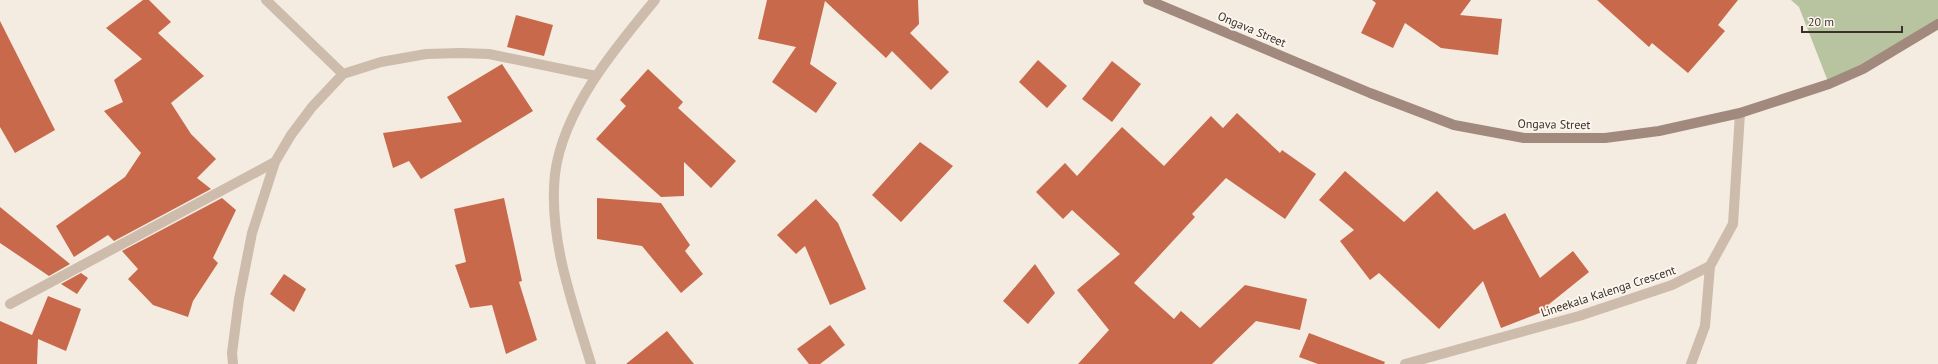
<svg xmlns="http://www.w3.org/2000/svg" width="1938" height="364" viewBox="0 0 1938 364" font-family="'PT Sans',sans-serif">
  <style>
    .green { fill: #b8c4a0 }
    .building { fill: #c8694b }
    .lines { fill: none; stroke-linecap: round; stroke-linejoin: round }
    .lane { stroke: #cdbbac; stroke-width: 10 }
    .street { stroke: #cdbbac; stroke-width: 10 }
    .secondary { stroke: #a18a7d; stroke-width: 10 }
    .labels { text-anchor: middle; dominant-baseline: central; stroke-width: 4; stroke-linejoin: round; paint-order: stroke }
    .street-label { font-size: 12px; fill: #3b302b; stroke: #fbf5ee }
  </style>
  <rect width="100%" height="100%" fill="#f4ebe1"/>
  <path class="green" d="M 1791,0 L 1938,0 L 1938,24 L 1829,84 L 1799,7 Z"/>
  <path class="building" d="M 143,0 L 149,0 L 171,22 L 158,33 L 204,76 L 171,103 L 191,134 L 216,159 L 197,178 L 211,189 L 114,241 L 108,235 L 74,257 L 56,226 L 125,177 L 141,153 L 104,111 L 123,102 L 114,80 L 142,59 L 106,28 Z
    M 767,0 L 918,0 L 919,24 L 910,33 L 949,72 L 931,90 L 892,51 L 886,58 L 825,1 L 810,64 L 837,83 L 816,113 L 772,82 L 796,47 L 758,39 Z
    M 1372,0 L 1471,0 L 1460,15 L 1502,19 L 1498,55 L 1441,48 L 1405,23 L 1393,48 L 1361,33 L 1376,3 Z
    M 1597,0 L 1738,0 L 1718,25 L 1725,31 L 1688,73 L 1652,43 L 1649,47 Z
    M 516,15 L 553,25 L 544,56 L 507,47 Z
    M 0,21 L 55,130 L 15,153 L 0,127 Z
    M 1038,60 L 1067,86 L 1047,108 L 1019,82 Z
    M 1112,61 L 1141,84 L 1112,122 L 1082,99 Z
    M 502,64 L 533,111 L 421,179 L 409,161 L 393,168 L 383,133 L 462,122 L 447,97 Z
    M 648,69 L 683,102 L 678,108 L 736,161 L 711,188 L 684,162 L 684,196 L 661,197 L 596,139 L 626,106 L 620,100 Z
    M 1237,113 L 1280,153 L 1282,150 L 1316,174 L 1285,219 L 1226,178 L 1192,214 L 1195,217 L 1134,283 L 1174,319 L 1181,311 L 1200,328 L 1245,285 L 1307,299 L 1300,330 L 1256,321 L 1212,364 L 1078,364 L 1109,330 L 1077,290 L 1120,254 L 1072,210 L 1063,219 L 1036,192 L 1065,163 L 1077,176 L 1122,127 L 1164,166 L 1211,116 L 1223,128 Z
    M 920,142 L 953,166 L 901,222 L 872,195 Z
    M 1345,171 L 1404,222 L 1437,191 L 1474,230 L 1505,213 L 1540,278 L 1573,251 L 1589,272 L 1548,305 L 1550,309 L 1501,328 L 1483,281 L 1439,329 L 1379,273 L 1370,280 L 1340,241 L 1354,230 L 1319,200 Z
    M 222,198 L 236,210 L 213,258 L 218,263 L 193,301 L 188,317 L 153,305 L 128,279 L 138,269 L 122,251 Z
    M 504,198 L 522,281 L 519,282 L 537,340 L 506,354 L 492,305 L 470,308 L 455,265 L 466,262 L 454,209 Z
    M 597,198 L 661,203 L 690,245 L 685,251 L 703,274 L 681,293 L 642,246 L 597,239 Z
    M 816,199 L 838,223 L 866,289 L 830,305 L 805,246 L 796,254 L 777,235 Z
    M 0,207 L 70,264 L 49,276 L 0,243 Z
    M 1035,264 L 1055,293 L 1028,324 L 1003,301 Z
    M 81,273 L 88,278 L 77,294 L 61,284 Z
    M 284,274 L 306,289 L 294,312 L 270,294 Z
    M 48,296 L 81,309 L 66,351 L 38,339 L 37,364 L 0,364 L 0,321 L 32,335 Z
    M 830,325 L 845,345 L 820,364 L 809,364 L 797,349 Z
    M 667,331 L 694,364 L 626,364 Z
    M 1309,333 L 1385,362 L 1384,364 L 1318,364 L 1299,357 Z"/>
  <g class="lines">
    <path class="lane" d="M 266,0 L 343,74
      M 10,304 L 275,162
      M 233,364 L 232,353 L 239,299 L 252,233 L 275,162 L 291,135 L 312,107 L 343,74 L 381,62 L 426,54 L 461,53 L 489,54 L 596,76
      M 1691,364 L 1705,326 L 1710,266"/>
    <path class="street" d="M 591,364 C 573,304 548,239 555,174 C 563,110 615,48 655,0
      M 1405,364 L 1579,316 L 1672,285 L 1710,266 L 1733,224 L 1740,113"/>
    <path class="secondary" d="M 1148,0 L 1370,93 L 1454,125 L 1524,138 L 1605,138 L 1659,131 L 1740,113 L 1829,84 L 1863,69 L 1938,24"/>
  </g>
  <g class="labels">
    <g class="street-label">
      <text transform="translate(1252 29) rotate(23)">Ongava Street</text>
      <text transform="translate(1554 124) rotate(1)">Ongava Street</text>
      <text transform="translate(1608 291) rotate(-18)">Lineekala Kalenga Crescent</text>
    </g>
  </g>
  <path d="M1802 26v6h100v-6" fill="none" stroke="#3b302b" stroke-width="2"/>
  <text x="1808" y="26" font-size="12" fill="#3b302b" stroke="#fbf5ee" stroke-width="3" paint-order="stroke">20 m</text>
</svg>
